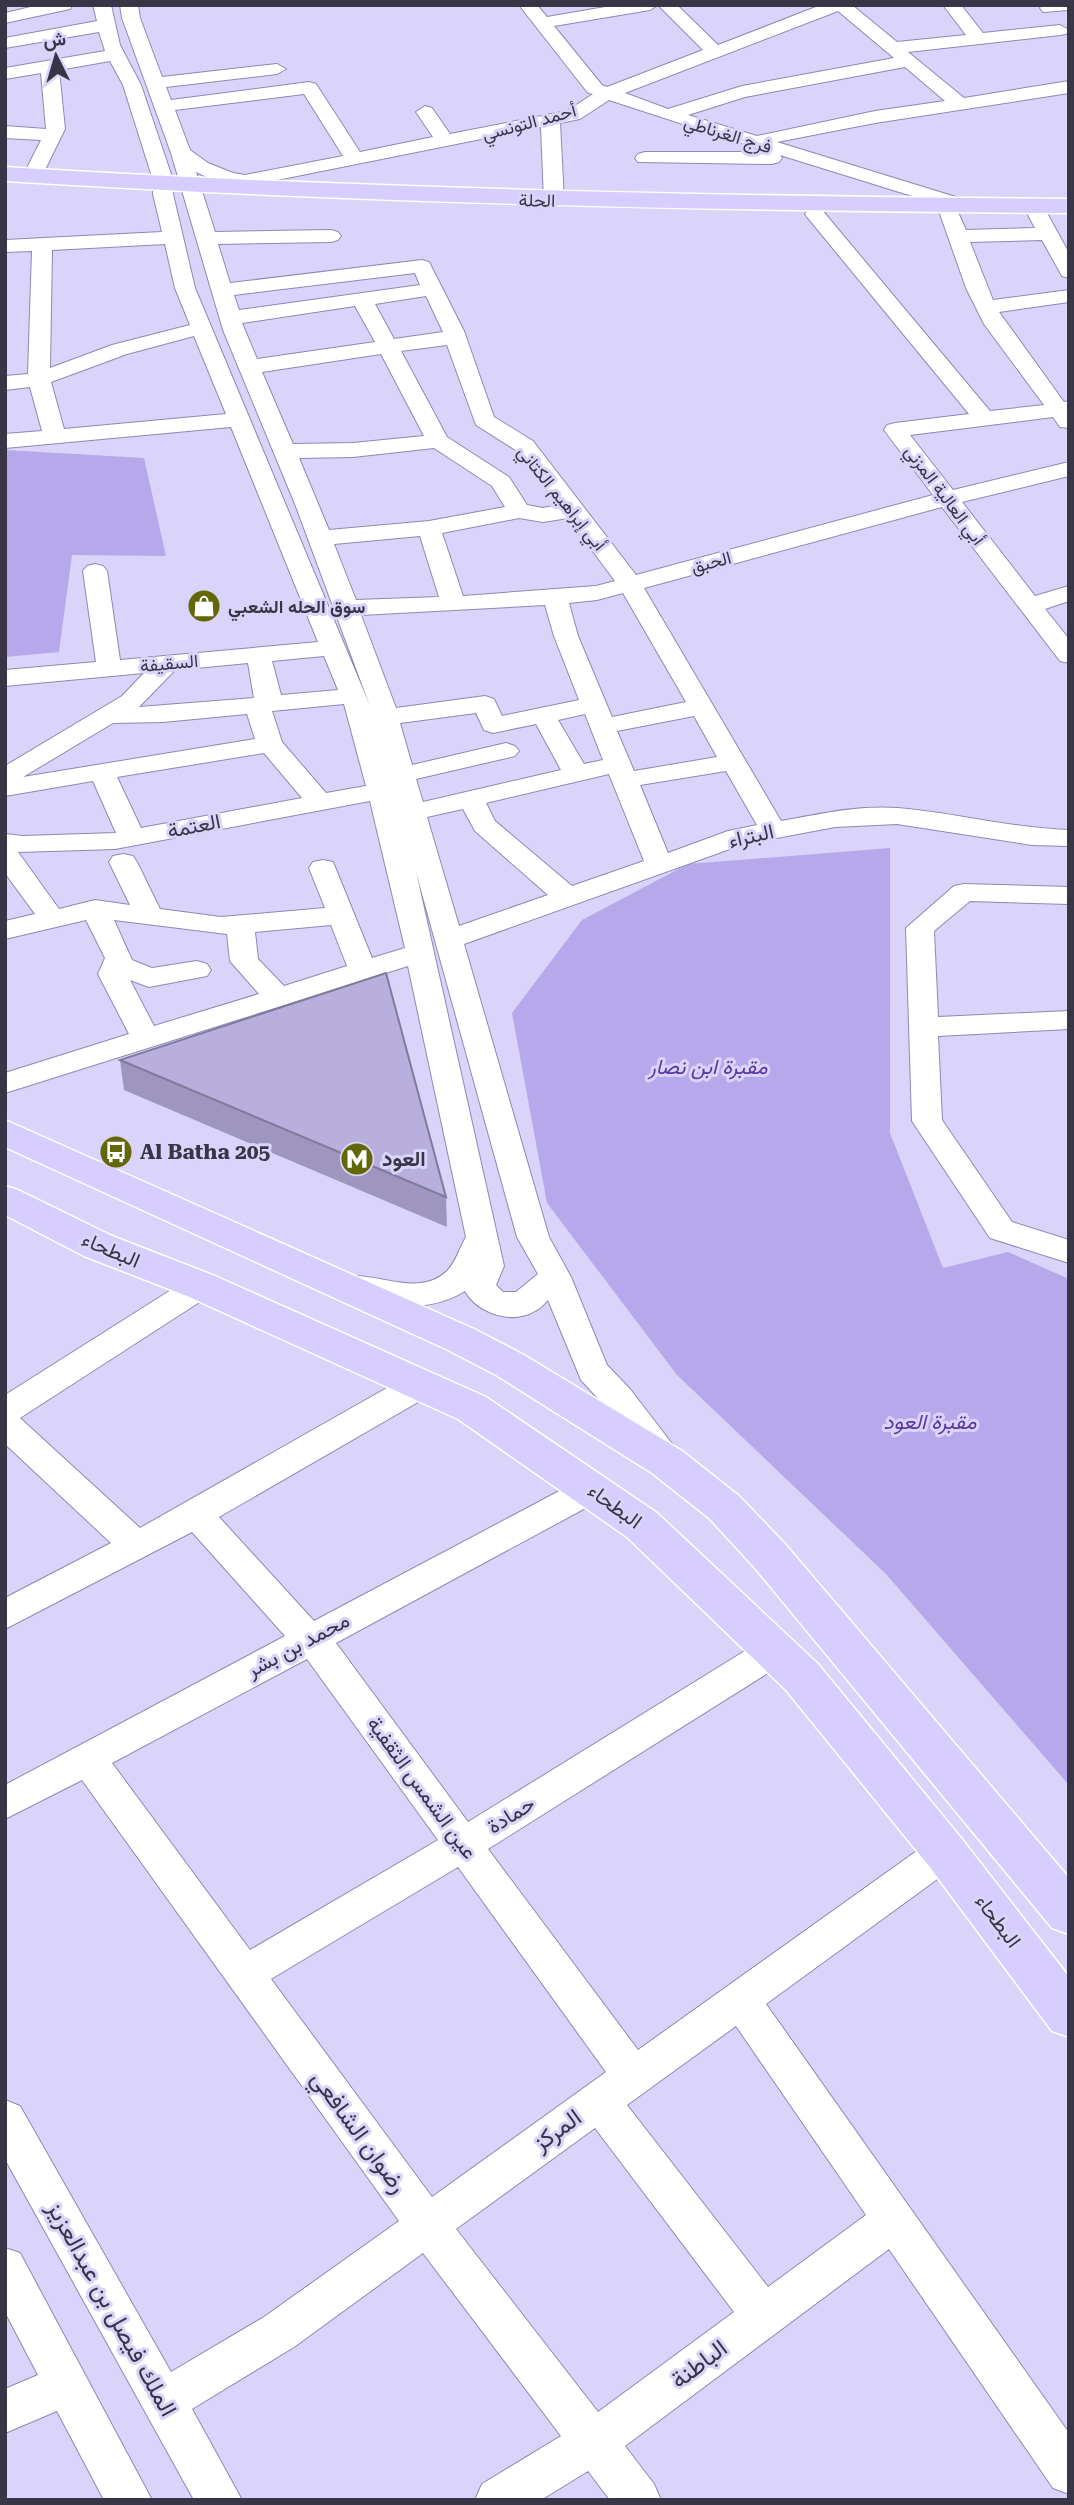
<svg xmlns="http://www.w3.org/2000/svg" width="1074" height="2505" viewBox="0 0 1074 2505" font-family="'Roboto Serif',Vazirmatn,serif">
  <style>
    .green { fill: #b6a8ea }
    .lines { fill: none; stroke-linecap: round; stroke-linejoin: round }
    .minor-casing { stroke: #9087b3; stroke-width: 2 }
    .major-casing { stroke: #fff; stroke-width: 3 }
    .minor { fill: #fff; fill-rule: evenodd }
    .major { fill: #d7cdff; fill-rule: evenodd }
    .wall { fill: #9e96be }
    .building { fill: #b8afdd; stroke: #817a9b; stroke-width: 2 }
    .labels { text-anchor: middle; dominant-baseline: central; stroke-width: 6; stroke-linejoin: round; paint-order: stroke }
    .far-street-label { font-size: 18px; fill: #383547; stroke: #dad4fa }
    .far-poi-label { font-size: 18px; font-weight: bold; fill: #383547; stroke: #dad4fa; text-anchor: start }
    .street-label { font-size: 21px; fill: #383547; stroke: #dad4fa }
    .park-label { font-size: 21px; font-style: italic; fill: #5a36a3; stroke: #dad4fa }
    .poi-label { font-size: 21px; font-weight: bold; fill: #383547; stroke: #dad4fa; text-anchor: start }
    .near-street-label { font-size: 24px; fill: #383547; stroke: #dad4fa }
  </style>
  <rect width="100%" height="100%" fill="#dad4fa"/>
  <path class="green" d="M 5,450 L 144,458 L 166,556 L 72,555 L 59,652 L 5,657 Z
    M 890,848 L 890,1133 L 943,1268 L 1008,1252 L 1069,1279 L 1069,1785 L 886,1574 L 677,1375 L 547,1203 L 512,1013 L 582,920 L 688,864 Z"/>
  <g class="lines">
    <defs>
      <path id="minor" d="M 39,5 L 73,5 L 70,9 L 5,23 L 5,13 Z
        M 93,5 L 111,5 L 120,45 L 141,85 L 174,183 L 173,194 L 195,288 L 370,706 L 295,504 L 223,330 L 171,153 L 122,18 L 120,5 L 138,5 L 140,18 L 162,77 L 277,64 L 286,69 L 277,74 L 166,87 L 171,100 L 309,82 L 316,84 L 360,152 L 433,137 L 416,112 L 425,106 L 432,108 L 450,134 L 567,111 L 593,94 L 588,93 L 519,5 L 537,5 L 547,17 L 617,5 L 677,5 L 718,45 L 821,5 L 852,5 L 897,42 L 966,35 L 943,5 L 961,5 L 983,33 L 1060,25 L 1069,30 L 1066,34 L 1060,35 L 908,52 L 964,98 L 1069,81 L 1069,93 L 875,123 L 777,142 L 972,202 L 975,206 L 972,210 L 957,210 L 966,230 L 1035,228 L 1028,215 L 1031,211 L 1045,211 L 1048,215 L 1069,253 L 1069,278 L 1062,276 L 1042,240 L 970,242 L 993,300 L 1069,290 L 1069,302 L 999,312 L 1064,402 L 1069,401 L 1069,428 L 1060,427 L 1053,417 L 910,435 L 953,490 L 1069,462 L 1069,476 L 962,502 L 1035,596 L 1069,586 L 1069,601 L 1045,609 L 1069,639 L 1069,663 L 1060,661 L 942,507 L 644,588 L 781,821 C 819,814 859,805 898,808 C 956,813 1011,828 1069,830 L 1069,846 L 1032,845 L 897,824 L 835,827 L 744,844 L 464,944 L 549,1237 L 571,1277 L 607,1365 L 630,1389 L 676,1449 L 681,1458 L 676,1467 L 664,1471 L 652,1467 L 606,1407 L 581,1380 L 548,1300 C 544,1304 540,1309 535,1311 C 512,1325 477,1313 465,1291 C 428,1315 378,1306 339,1294 L 334,1286 L 339,1278 C 372,1268 417,1300 447,1271 C 456,1262 459,1249 466,1237 L 408,966 L 5,1093 L 5,1073 L 129,1034 L 98,974 L 105,958 L 86,920 L 5,939 L 5,921 L 35,914 L 5,873 L 5,834 L 23,836 L 116,833 L 93,781 L 5,796 L 5,766 L 122,696 L 144,673 L 5,686 L 5,670 L 96,662 L 83,571 L 87,566 L 95,564 L 103,566 L 107,571 L 120,660 L 318,642 L 231,427 L 5,448 L 5,434 L 42,431 L 30,387 L 5,390 L 5,376 L 28,374 L 32,251 L 5,252 L 5,240 L 162,232 L 153,194 L 154,183 L 123,85 L 110,61 L 59,70 L 65,129 L 40,180 L 26,180 L 23,176 L 41,140 L 5,138 L 5,126 L 46,129 L 41,73 L 5,79 L 5,68 L 105,51 L 99,32 L 5,48 L 5,38 L 97,21 ZM 658,5 L 703,50 L 607,87 L 602,85 L 554,26 L 650,10 ZM 838,11 L 894,58 L 742,86 L 668,109 L 625,93 ZM 905,67 L 945,101 L 875,111 L 757,136 L 688,115 L 745,97 ZM 304,94 L 343,156 L 245,175 L 233,173 L 208,163 L 190,150 L 175,110 ZM 609,100 L 769,152 L 645,152 L 638,154 L 635,158 L 638,162 L 772,164 L 779,162 L 782,158 L 780,155 L 954,209 L 943,210 L 940,214 L 966,288 L 984,324 L 1044,405 L 990,411 L 822,210 L 808,210 L 805,214 L 808,218 L 969,414 L 895,423 L 887,425 L 884,430 L 933,495 L 636,575 L 533,441 L 494,417 L 464,331 L 429,262 L 422,260 L 230,283 L 218,244 L 331,242 L 338,240 L 341,236 L 338,232 L 331,230 L 215,232 L 196,172 C 216,182 249,194 271,188 L 274,184 L 272,181 L 541,127 L 544,200 L 547,204 L 561,204 L 564,200 L 560,123 L 580,119 ZM 165,244 L 175,288 L 190,325 L 112,345 L 50,368 L 52,250 ZM 415,273 L 420,285 L 239,310 L 234,295 ZM 426,296 L 443,332 L 394,339 L 375,304 ZM 355,306 L 375,342 L 257,359 L 242,323 ZM 194,336 L 226,414 L 64,429 L 51,382 L 127,354 ZM 447,345 L 476,425 L 517,451 L 558,505 L 543,508 L 527,505 L 509,477 L 447,437 L 401,351 ZM 381,354 L 424,436 L 353,443 L 293,444 L 262,372 ZM 434,448 L 492,486 L 505,507 L 429,521 L 329,530 L 299,458 L 353,457 ZM 519,518 L 543,522 L 568,518 L 615,581 L 596,586 L 463,596 L 442,533 ZM 420,536 L 439,597 L 356,600 L 334,544 ZM 623,593 L 686,702 L 612,717 L 578,636 L 569,603 L 597,600 ZM 545,605 L 554,636 L 579,700 L 502,716 L 494,699 L 485,696 L 396,708 L 361,615 ZM 324,656 L 338,690 L 281,695 L 272,661 ZM 248,663 L 254,698 L 139,707 L 175,670 ZM 344,704 L 366,786 L 326,793 L 282,742 L 272,711 ZM 476,713 L 484,730 L 493,733 L 536,724 L 561,770 L 423,802 L 416,779 L 515,756 L 519,751 L 515,746 L 506,743 L 412,765 L 400,723 ZM 247,714 L 255,739 L 23,777 L 113,723 L 163,722 ZM 585,714 L 603,760 L 584,764 L 558,720 ZM 694,716 L 717,757 L 634,771 L 617,731 ZM 264,753 L 302,798 L 141,828 L 117,777 ZM 726,771 L 757,825 L 728,831 L 668,853 L 640,785 ZM 609,774 L 644,861 L 572,886 L 495,821 L 486,803 ZM 370,801 L 405,948 L 372,958 L 333,862 L 323,860 L 313,862 L 309,868 L 325,908 L 221,917 L 160,909 L 137,862 L 133,856 L 123,854 L 113,856 L 109,862 L 130,905 L 95,900 L 59,909 L 18,852 L 115,849 ZM 463,809 L 475,831 L 548,895 L 459,926 L 427,817 ZM 416,872 L 517,1237 L 538,1274 L 516,1292 L 503,1292 L 496,1285 L 504,1266 ZM 114,920 L 227,934 L 230,961 L 259,994 L 154,1026 L 130,980 L 149,987 L 207,976 L 211,970 L 207,964 L 197,961 L 152,968 L 132,960 ZM 331,925 L 347,966 L 284,986 L 258,959 L 255,932 Z
        M 1042,5 L 1069,5 L 1069,10 L 1043,12 L 1040,8 Z
        M 964,884 L 1069,887 L 1069,904 L 970,901 L 934,931 L 938,1017 L 1069,1011 L 1069,1029 L 938,1036 L 942,1120 L 1012,1222 L 1069,1240 L 1069,1263 L 990,1238 L 912,1121 L 906,928 L 954,886 Z
        M 201,1275 L 212,1278 L 217,1286 L 212,1294 L 20,1418 L 140,1528 L 408,1376 L 420,1373 L 432,1376 L 436,1385 L 432,1394 L 219,1517 L 314,1621 L 580,1480 L 592,1476 L 604,1480 L 609,1489 L 604,1498 L 336,1643 L 468,1822 L 761,1641 L 774,1637 L 787,1641 L 792,1651 L 787,1661 L 488,1849 L 638,2050 L 932,1840 L 945,1836 L 958,1840 L 964,1852 L 958,1864 L 766,2004 L 1069,2433 L 1069,2494 L 1053,2488 L 889,2249 L 625,2446 L 654,2484 L 661,2500 L 610,2500 L 588,2471 L 541,2500 L 475,2500 L 482,2484 L 561,2436 L 423,2253 L 294,2347 L 192,2409 L 242,2500 L 194,2500 L 5,2159 L 5,2100 L 20,2106 L 171,2372 L 264,2317 L 399,2221 L 82,1780 L 5,1819 L 5,1785 L 285,1636 L 192,1532 L 5,1629 L 5,1598 L 111,1543 L 5,1444 L 5,1395 L 190,1278 ZM 307,1659 L 438,1840 L 250,1950 L 112,1763 ZM 458,1867 L 606,2072 L 432,2197 L 271,1979 ZM 736,2026 L 866,2215 L 768,2287 L 627,2105 ZM 595,2128 L 734,2312 L 598,2412 L 456,2229 Z
        M 5,2248 L 20,2253 L 152,2500 L 104,2500 L 57,2411 L 5,2433 L 5,2389 L 38,2375 L 5,2312 Z"/>
      <path id="major" d="M 5,167 C 360,189 714,196 1069,199 L 1069,213 C 714,211 360,203 5,181 Z
        M 5,1120 L 474,1329 L 524,1355 L 682,1451 L 739,1496 L 785,1544 L 1069,1878 L 1069,1934 L 1052,1928 L 755,1568 L 709,1518 L 652,1473 L 496,1375 L 446,1349 L 5,1147 Z
        M 5,1186 L 18,1190 L 112,1236 L 215,1276 L 486,1397 L 657,1513 L 818,1664 L 961,1838 L 1069,1977 L 1069,2037 L 1052,2031 L 929,1866 L 786,1690 L 627,1537 L 458,1419 L 187,1296 L 84,1256 L 5,1215 Z"/>
    </defs>
    <use href="#minor" class="minor-casing"/>
    <use href="#major" class="major-casing"/>
    <use href="#minor" class="minor"/>
    <use href="#major" class="major"/>
  </g>
  <path class="wall" d="M 120,1060 L 446,1197 L 447,1227 L 124,1090 Z"/>
  <path class="building" d="M 386,973 L 446,1197 L 120,1060 Z"/>
  <defs>
    <symbol id="shop-disc" viewBox="-11 -11 22 22"><circle r="9.5" fill="#626707" stroke="#dad4fa"/><path d="M-5-2.5h2.3a2.7 3.5 0 0 1 5.4 0H5L5.5 6h-11ZM-1.5-2.5h3a1.5 2.3 0 0 0-3 0Z" fill="#fff"/></symbol>
    <symbol id="bus-disc" viewBox="-11 -11 22 22"><circle r="9.5" fill="#626707" stroke="#dad4fa"/><path d="M-5-6H5V4H4V6H2V4H-2V6H-4V4H-5ZM-3.5-4V0h7V-4ZM-3.5 1.2v1.5H-2V1.2ZM2 1.2v1.5H3.5V1.2Z" fill="#fff"/></symbol>
    <symbol id="metro-disc" viewBox="-11 -11 22 22"><circle r="9.5" fill="#626707" stroke="#dad4fa"/><path d="M-5.5 5V-5H-3L0 0L3-5H5.5V5H3V-.5L0 4L-3-.5V5Z" fill="#fff"/></symbol>
  </defs>
  <g fill-rule="evenodd">
    <use href="#shop-disc" x="185" y="587" width="38" height="38"/>
    <use href="#bus-disc" x="97" y="1133" width="38" height="38"/>
    <use href="#metro-disc" x="338" y="1140" width="38" height="38"/>
  </g>
  <g class="labels">
    <g class="far-street-label">
      <text transform="translate(529 122) rotate(-15)">أحمد التونسي</text>
      <text transform="translate(728 134) rotate(17)">فرج الغرناطي</text>
      <text transform="translate(537 200) rotate(1)">الحلة</text>
      <text transform="translate(945 495) rotate(53)">أبي العالية المزني</text>
      <text transform="translate(562 498) rotate(51)">أبي إبراهيم الكتاني</text>
      <text transform="translate(711 562) rotate(-15)">الحبق</text>
      <text transform="translate(169 663) rotate(-5)">السقيفة</text>
    </g>
    <g class="far-poi-label">
      <text x="228" y="606">سوق الحله الشعبي</text>
    </g>
    <g class="street-label">
      <text transform="translate(194 826) rotate(-11)">العتمة</text>
      <text transform="translate(751 836) rotate(-13)">البتراء</text>
      <text transform="translate(111 1250) rotate(23)">البطحاء</text>
      <text transform="translate(615 1506) rotate(36)">البطحاء</text>
      <text transform="translate(298 1645) rotate(-28)">محمد بن بشر</text>
      <text transform="translate(422 1788) rotate(54)">عين الشمس الثقفية</text>
      <text transform="translate(511 1815) rotate(-32)">حمادة</text>
      <text transform="translate(998 1921) rotate(53)">البطحاء</text>
    </g>
    <g class="park-label">
      <text x="708" y="1067">مقبرة ابن نصار</text>
      <text x="930" y="1422">مقبرة العود</text>
    </g>
    <g class="poi-label">
      <text x="140" y="1152">Al Batha 205</text>
      <text x="382" y="1159">العود</text>
    </g>
    <g class="near-street-label">
      <text transform="translate(557 2130) rotate(-36)">المركز</text>
      <text transform="translate(359 2132) rotate(54)">رضوان الشافعي</text>
      <text transform="translate(112 2309) rotate(61)">الملك فيصل بن عبدالعزيز</text>
      <text transform="translate(699 2364) rotate(-37)">الباطنة</text>
    </g>
  </g>
  <rect width="1074" height="2505" fill="none" stroke="#383547" stroke-width="14"/>
  <g transform="translate(56 56) rotate(355)" stroke="#dad4fa" stroke-width="5" paint-order="stroke">
  <path d="M0-5L12 26L0 18L-12 26Z" fill="#383547"/>
  <text y="-10" font-size="19" font-weight="bold" text-anchor="middle" fill="#383547">ش</text>
  </g>
</svg>
